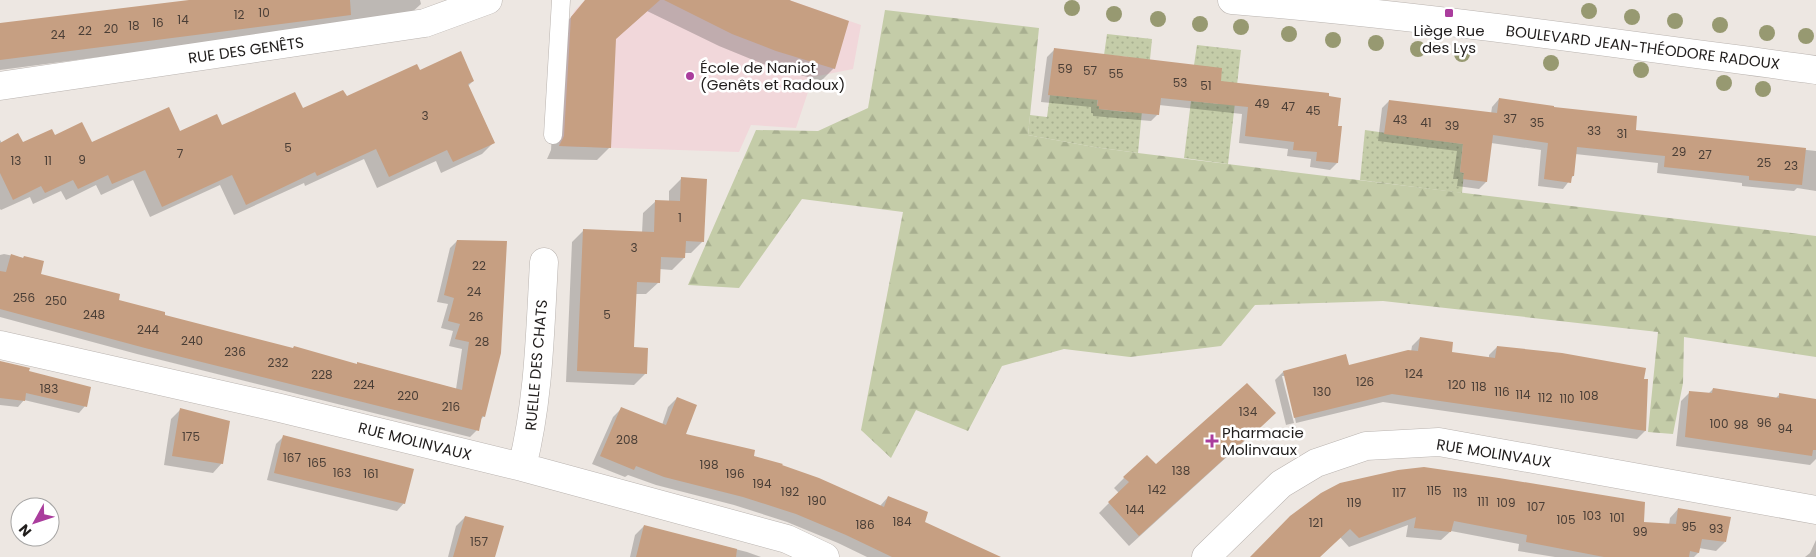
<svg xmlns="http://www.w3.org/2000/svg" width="1816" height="557" viewBox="0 0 1816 557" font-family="Poppins,sans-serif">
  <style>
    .education { fill: #f1d7da }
    .forest { fill: url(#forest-firs) }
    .garden { fill: url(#garden-dots) }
    .shadow { fill: #0003 }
    .building { fill: #c69f82 }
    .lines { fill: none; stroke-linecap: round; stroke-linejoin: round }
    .service-casing { stroke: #bab4b0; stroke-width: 19 }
    .minor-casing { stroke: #bab4b0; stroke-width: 29 }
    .tertiary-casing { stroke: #bab4b0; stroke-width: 29 }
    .service { stroke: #fff; stroke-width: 18 }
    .minor { stroke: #fff; stroke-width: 28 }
    .tertiary { stroke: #fff; stroke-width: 28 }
    .tree { fill: #979971 }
    .poi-dot { fill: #aa3d9d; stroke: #fff; stroke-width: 2 }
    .labels { text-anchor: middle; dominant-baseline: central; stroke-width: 5; stroke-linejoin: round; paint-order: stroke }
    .number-label { font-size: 12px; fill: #4a3e36 }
    .poi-label { font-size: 15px; fill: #201d1c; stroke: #fff; text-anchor: start }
    .street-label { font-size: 15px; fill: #201d1c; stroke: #fff }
  </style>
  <defs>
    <pattern id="forest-firs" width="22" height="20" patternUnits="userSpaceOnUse" patternTransform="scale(1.25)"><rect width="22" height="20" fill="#c4cca8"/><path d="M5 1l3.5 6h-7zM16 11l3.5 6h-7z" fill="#a8af90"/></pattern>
    <pattern id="garden-dots" width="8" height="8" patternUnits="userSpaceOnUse" patternTransform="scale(1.25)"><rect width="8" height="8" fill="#c4cca8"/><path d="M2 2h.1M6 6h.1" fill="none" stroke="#a8af90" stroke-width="1.8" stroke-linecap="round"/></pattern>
  </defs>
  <rect width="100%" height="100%" fill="#ede7e2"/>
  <path class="education" d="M 585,0 L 789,0 L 861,25 L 853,69 L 813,77 L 796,128 L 751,125 L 739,152 L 559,146 L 565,27 L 575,10 Z"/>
  <path class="forest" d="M 885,10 L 1039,28 L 1028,135 L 1094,147 L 1138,153 L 1816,236 L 1816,357 L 1684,337 L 1683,383 L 1673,434 L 1648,432 L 1658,332 L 1383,301 L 1255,305 L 1221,346 L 1130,357 L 1064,349 L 1002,366 L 968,431 L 916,410 L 891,458 L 861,430 L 903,212 L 802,199 L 739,288 L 688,285 L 756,130 L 818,131 L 868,108 Z"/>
  <path class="garden" d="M 1107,34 L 1152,39 L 1146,100 L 1143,100 L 1138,153 L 1094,147 L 1028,135 L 1030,115 L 1047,117 L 1050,95 L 1075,97 L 1098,96 L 1097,106 L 1099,106 L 1099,109 L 1126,112 L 1130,57 L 1104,55 Z
    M 1197,45 L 1241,50 L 1228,164 L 1184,158 L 1191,101 L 1219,104 L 1194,65 Z
    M 1365,130 L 1463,144 L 1460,172 L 1464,173 L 1462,193 L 1360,180 Z"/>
  <path class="shadow" d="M 201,0 L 420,0 L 421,4 L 410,14 L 383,20 L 0,70 L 0,25 Z
    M 587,0 L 790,0 L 834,68 L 821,81 L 763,64 L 719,46 L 647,11 L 614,40 L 610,147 L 597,160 L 547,159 L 551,150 L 558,31 Z
    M 1054,50 L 1219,82 L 1336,127 L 1337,163 L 1330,170 L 1310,167 L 1311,159 L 1287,156 L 1288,149 L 1239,143 L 1242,114 L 1159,105 L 1158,114 L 1151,121 L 1093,116 L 1093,113 L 1091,113 L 1091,107 L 1041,102 L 1047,57 Z
    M 419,72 L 473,81 L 468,86 L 494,142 L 482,154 L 441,173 L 436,161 L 377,188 L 364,159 L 305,186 L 304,183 L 234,215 L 220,185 L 150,217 L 133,180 L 101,195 L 96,185 L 66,200 L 61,191 L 33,204 L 30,197 L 1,210 L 0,209 L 0,140 L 2,143 L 23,144 L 54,137 L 92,144 L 222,127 L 302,110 L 346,98 Z
    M 1499,99 L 1635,131 L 1816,151 L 1816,191 L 1797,188 L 1794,191 L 1742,186 L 1742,183 L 1657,173 L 1658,163 L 1575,154 L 1573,176 L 1563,189 L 1538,186 L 1541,150 L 1491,143 L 1486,182 L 1479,189 L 1457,186 L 1458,179 L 1453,179 L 1457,151 L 1378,141 L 1382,108 L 1389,101 L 1491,114 L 1492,107 Z
    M 681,179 L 703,241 L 691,253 L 684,253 L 684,258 L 672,270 L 659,269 L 659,282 L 646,294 L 635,294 L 632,349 L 646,373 L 634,385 L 566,382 L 572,242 L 584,230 L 642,233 L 643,213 L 656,201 L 669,202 L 669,191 Z
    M 457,241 L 484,416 L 479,421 L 477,430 L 470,437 L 137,354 L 0,317 L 0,255 L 4,254 L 43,262 L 39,275 L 163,316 L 356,365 L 358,363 L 456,389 L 462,349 L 449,346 L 453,331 L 441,328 L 448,304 L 437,302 L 450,248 Z
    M 1420,338 L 1450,353 L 1489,358 L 1489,355 L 1497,347 L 1643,380 L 1645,431 L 1637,439 L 1383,402 L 1296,423 L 1285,376 L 1282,376 L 1294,423 L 1286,425 L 1275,380 L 1283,372 L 1345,355 L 1348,367 L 1411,352 L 1412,346 Z
    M 0,362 L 28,372 L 85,406 L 79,413 L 24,400 L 18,407 L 0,405 Z
    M 1713,389 L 1775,399 L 1779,395 L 1816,400 L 1816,459 L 1810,465 L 1676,446 L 1681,401 L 1690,392 L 1708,394 Z
    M 677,398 L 685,434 L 752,457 L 880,506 L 888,497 L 923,522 L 995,557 L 867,557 L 838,543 L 787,522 L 734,505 L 656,485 L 628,475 L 625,477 L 592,464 L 613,417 L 621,409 L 662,425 L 668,407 Z
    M 180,410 L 222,463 L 213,473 L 164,465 L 171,419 Z
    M 1264,423 L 1129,546 L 1099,513 L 1119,493 L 1114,488 L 1124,478 Z
    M 284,436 L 404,503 L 397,511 L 267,480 L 276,444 Z
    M 1322,494 L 1669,525 L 1670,518 L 1678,509 L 1725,542 L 1716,551 L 1699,548 L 1698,553 L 1694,557 L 1555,557 L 1518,551 L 1519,544 L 1451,531 L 1441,540 L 1406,537 L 1408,525 L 1349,547 L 1340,537 L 1319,557 L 1252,557 Z
    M 465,517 L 494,557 L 448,557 L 456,526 Z
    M 644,526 L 747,552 L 761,557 L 630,557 L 635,535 Z
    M 1816,540 L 1816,557 L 1805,557 L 1810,553 Z"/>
  <path class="building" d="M 189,0 L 350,0 L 351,15 L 0,60 L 0,23 Z
    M 585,0 L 660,0 L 616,39 L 611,148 L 559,146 L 564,136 L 571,17 Z
    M 664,0 L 789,0 L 849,21 L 835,69 L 776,51 L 732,34 Z
    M 1054,48 L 1222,68 L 1221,81 L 1329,93 L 1329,96 L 1341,98 L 1338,126 L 1342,126 L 1338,163 L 1316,161 L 1317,152 L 1293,150 L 1294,142 L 1245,136 L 1248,107 L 1161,98 L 1159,115 L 1099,109 L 1099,106 L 1097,106 L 1098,100 L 1048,95 Z
    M 461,51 L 474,81 L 468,84 L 495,143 L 453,162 L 447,150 L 389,177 L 376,149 L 317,176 L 315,172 L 246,205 L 232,175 L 162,207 L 145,170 L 112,184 L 108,175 L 78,189 L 73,180 L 45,193 L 41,186 L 13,200 L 0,173 L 0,143 L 18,133 L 23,142 L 52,129 L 55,135 L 82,122 L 92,142 L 169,107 L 180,131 L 217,114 L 222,125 L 295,92 L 303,108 L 343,90 L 347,96 L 417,64 L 420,70 Z
    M 1499,98 L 1554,106 L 1554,107 L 1637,116 L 1636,130 L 1806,148 L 1802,185 L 1749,180 L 1749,176 L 1664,167 L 1665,156 L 1577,147 L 1574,176 L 1572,176 L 1571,183 L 1544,179 L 1548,143 L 1493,135 L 1487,182 L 1463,179 L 1464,173 L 1460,172 L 1463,144 L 1384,134 L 1389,100 L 1497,113 Z
    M 681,177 L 707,179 L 704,242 L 686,241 L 685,258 L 661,257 L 660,283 L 637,282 L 634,347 L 648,348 L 647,374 L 577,371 L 583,229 L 654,232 L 655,200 L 680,201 Z
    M 457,240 L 507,241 L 501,353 L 485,417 L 482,416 L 479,431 L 145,348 L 0,309 L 0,271 L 6,272 L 11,254 L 23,258 L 24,256 L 44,261 L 41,274 L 120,294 L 119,300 L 165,312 L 165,315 L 293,348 L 294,346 L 357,364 L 357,362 L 462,390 L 469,342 L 455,339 L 460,324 L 448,321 L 454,298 L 444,295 Z
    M 1420,337 L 1453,342 L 1452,352 L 1495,358 L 1497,346 L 1562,353 L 1646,368 L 1644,379 L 1648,379 L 1646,431 L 1392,394 L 1294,418 L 1283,371 L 1346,354 L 1349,365 L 1408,350 L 1418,351 Z
    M 0,361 L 30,368 L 29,371 L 91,387 L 87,407 L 26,393 L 25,401 L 0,398 Z
    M 1247,383 L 1276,413 L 1248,439 L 1247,438 L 1139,536 L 1108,502 L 1129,482 L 1123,477 L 1147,455 L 1156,464 Z
    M 1713,388 L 1779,398 L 1779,393 L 1816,399 L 1816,450 L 1813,450 L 1812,456 L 1685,437 L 1689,391 L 1712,393 Z
    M 677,397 L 697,405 L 686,434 L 755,450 L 754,456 L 783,464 L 782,465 L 819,478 L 884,507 L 888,496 L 928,512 L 925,522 L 1001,557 L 892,557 L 846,535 L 796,514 L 743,497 L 664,477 L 636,466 L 634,470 L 600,456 L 621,407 L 666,425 Z
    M 180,408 L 230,421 L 223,464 L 172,456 Z
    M 283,435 L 414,469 L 405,504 L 274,473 Z
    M 1424,467 L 1499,478 L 1645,502 L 1644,522 L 1676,524 L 1678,508 L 1731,517 L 1726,542 L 1702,539 L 1699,553 L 1690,551 L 1689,557 L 1604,557 L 1526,542 L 1527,535 L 1454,521 L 1451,532 L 1414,528 L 1416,517 L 1359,538 L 1350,529 L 1320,557 L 1250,557 L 1290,516 L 1321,493 L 1340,483 L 1398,470 Z
    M 465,516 L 504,526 L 495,557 L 453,557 Z
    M 644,525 L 737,549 L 736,557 L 636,557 Z"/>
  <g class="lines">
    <defs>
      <path id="service" d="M 553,135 L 561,0"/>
      <path id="minor" d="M 0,86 L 425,23 L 488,0
        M 0,345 L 280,408 L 522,467 L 787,539 L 825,557
        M 522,467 C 539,400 540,331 544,262
        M 1206,557 L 1281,484 L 1316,463 L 1366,446 L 1439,442 L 1816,510"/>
      <path id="tertiary" d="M 1232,0 C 1427,16 1621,44 1816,70"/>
    </defs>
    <use href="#service" class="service-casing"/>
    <use href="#minor" class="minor-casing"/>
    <use href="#tertiary" class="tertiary-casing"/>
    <use href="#service" class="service"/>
    <use href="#minor" class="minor"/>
    <use href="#tertiary" class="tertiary"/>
  </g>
  <g class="tree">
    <circle cx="1072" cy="8" r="8"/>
    <circle cx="1589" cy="11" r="8"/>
    <circle cx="1114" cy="14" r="8"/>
    <circle cx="1632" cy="17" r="8"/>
    <circle cx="1158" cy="19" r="8"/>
    <circle cx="1675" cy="21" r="8"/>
    <circle cx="1200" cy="24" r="8"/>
    <circle cx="1720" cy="25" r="8"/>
    <circle cx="1241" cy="27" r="8"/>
    <circle cx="1767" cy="33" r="8"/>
    <circle cx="1289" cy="34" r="8"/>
    <circle cx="1806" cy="36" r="8"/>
    <circle cx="1333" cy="40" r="8"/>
    <circle cx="1376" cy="43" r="8"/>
    <circle cx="1418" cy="49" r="8"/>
    <circle cx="1462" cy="54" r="8"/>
    <circle cx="1551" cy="63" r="8"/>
    <circle cx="1641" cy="70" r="8"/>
    <circle cx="1724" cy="83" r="8"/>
    <circle cx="1763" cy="89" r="8"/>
  </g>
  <g class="poi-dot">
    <rect x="1444" y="8" width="10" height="10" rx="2.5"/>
    <circle cx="690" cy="76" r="5"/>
    <path d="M1209.5 433.5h5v5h5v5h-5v5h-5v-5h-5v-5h5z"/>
  </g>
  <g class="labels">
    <g class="number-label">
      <text x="264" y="12">10</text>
      <text x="239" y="14">12</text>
      <text x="183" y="19">14</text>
      <text x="158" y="22">16</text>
      <text x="134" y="25">18</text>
      <text x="111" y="28">20</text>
      <text x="85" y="30">22</text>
      <text x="58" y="34">24</text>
      <text x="1065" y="68">59</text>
      <text x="1090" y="70">57</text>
      <text x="1116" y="73">55</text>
      <text x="1180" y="82">53</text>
      <text x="1206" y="85">51</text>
      <text x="1262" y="103">49</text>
      <text x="1288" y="106">47</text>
      <text x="1313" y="110">45</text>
      <text x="425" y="115">3</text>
      <text x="1510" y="118">37</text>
      <text x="1400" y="119">43</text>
      <text x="1426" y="122">41</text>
      <text x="1537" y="122">35</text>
      <text x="1452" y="125">39</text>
      <text x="1594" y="130">33</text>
      <text x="1622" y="133">31</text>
      <text x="288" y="147">5</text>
      <text x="1679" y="151">29</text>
      <text x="180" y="153">7</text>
      <text x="1705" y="154">27</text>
      <text x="82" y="159">9</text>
      <text x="16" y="160">13</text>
      <text x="48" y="160">11</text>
      <text x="1764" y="162">25</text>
      <text x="1791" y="165">23</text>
      <text x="680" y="217">1</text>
      <text x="634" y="247">3</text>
      <text x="479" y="265">22</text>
      <text x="474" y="291">24</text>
      <text x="24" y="297">256</text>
      <text x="56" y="300">250</text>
      <text x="94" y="314">248</text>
      <text x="607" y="314">5</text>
      <text x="476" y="316">26</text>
      <text x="148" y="329">244</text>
      <text x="192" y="340">240</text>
      <text x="482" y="341">28</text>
      <text x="235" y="351">236</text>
      <text x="278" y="362">232</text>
      <text x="1414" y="373">124</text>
      <text x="322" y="374">228</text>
      <text x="1365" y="381">126</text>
      <text x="364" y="384">224</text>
      <text x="1457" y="384">120</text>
      <text x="1479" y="386">118</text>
      <text x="49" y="388">183</text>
      <text x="1322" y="391">130</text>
      <text x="1502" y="391">116</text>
      <text x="1523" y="394">114</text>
      <text x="408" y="395">220</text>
      <text x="1589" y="395">108</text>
      <text x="1545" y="397">112</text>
      <text x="1567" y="398">110</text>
      <text x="451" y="406">216</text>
      <text x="1248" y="411">134</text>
      <text x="1764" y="422">96</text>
      <text x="1719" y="423">100</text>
      <text x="1741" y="424">98</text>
      <text x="1785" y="428">94</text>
      <text x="191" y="436">175</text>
      <text x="627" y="439">208</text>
      <text x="292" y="457">167</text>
      <text x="317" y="462">165</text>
      <text x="709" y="464">198</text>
      <text x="1181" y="470">138</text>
      <text x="342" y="472">163</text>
      <text x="371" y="473">161</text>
      <text x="735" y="473">196</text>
      <text x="762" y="483">194</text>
      <text x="1157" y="489">142</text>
      <text x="1434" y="490">115</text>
      <text x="790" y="491">192</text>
      <text x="1399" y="492">117</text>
      <text x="1460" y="492">113</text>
      <text x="817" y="500">190</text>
      <text x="1483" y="501">111</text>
      <text x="1354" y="502">119</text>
      <text x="1506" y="502">109</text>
      <text x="1536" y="506">107</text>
      <text x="1135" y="509">144</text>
      <text x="1592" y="515">103</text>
      <text x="1617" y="517">101</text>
      <text x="1566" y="519">105</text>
      <text x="902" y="521">184</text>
      <text x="1316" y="522">121</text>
      <text x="865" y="524">186</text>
      <text x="1689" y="526">95</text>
      <text x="1716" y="528">93</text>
      <text x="1640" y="531">99</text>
      <text x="479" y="541">157</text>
    </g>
    <g class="poi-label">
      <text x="1449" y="30" text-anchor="middle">Liège Rue<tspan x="1449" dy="17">des Lys</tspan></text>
      <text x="700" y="67">École de Naniot<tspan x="700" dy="17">(Genêts et Radoux)</tspan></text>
      <text x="1222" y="432">Pharmacie<tspan x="1222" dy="17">Molinvaux</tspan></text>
    </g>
    <g class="street-label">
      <text transform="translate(1643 47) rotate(7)">BOULEVARD JEAN-THÉODORE RADOUX</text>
      <text transform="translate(246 50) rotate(-8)">RUE DES GENÊTS</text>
      <text transform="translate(536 365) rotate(-85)">RUELLE DES CHATS</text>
      <text transform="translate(415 441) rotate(14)">RUE MOLINVAUX</text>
      <text transform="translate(1494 453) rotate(9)">RUE MOLINVAUX</text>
    </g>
  </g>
  <g transform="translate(35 522) rotate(230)"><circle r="24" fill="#ffffff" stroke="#a6a5a4"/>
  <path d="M0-4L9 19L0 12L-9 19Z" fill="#aa3d9d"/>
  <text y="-8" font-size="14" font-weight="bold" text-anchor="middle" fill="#201d1c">N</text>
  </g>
</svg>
